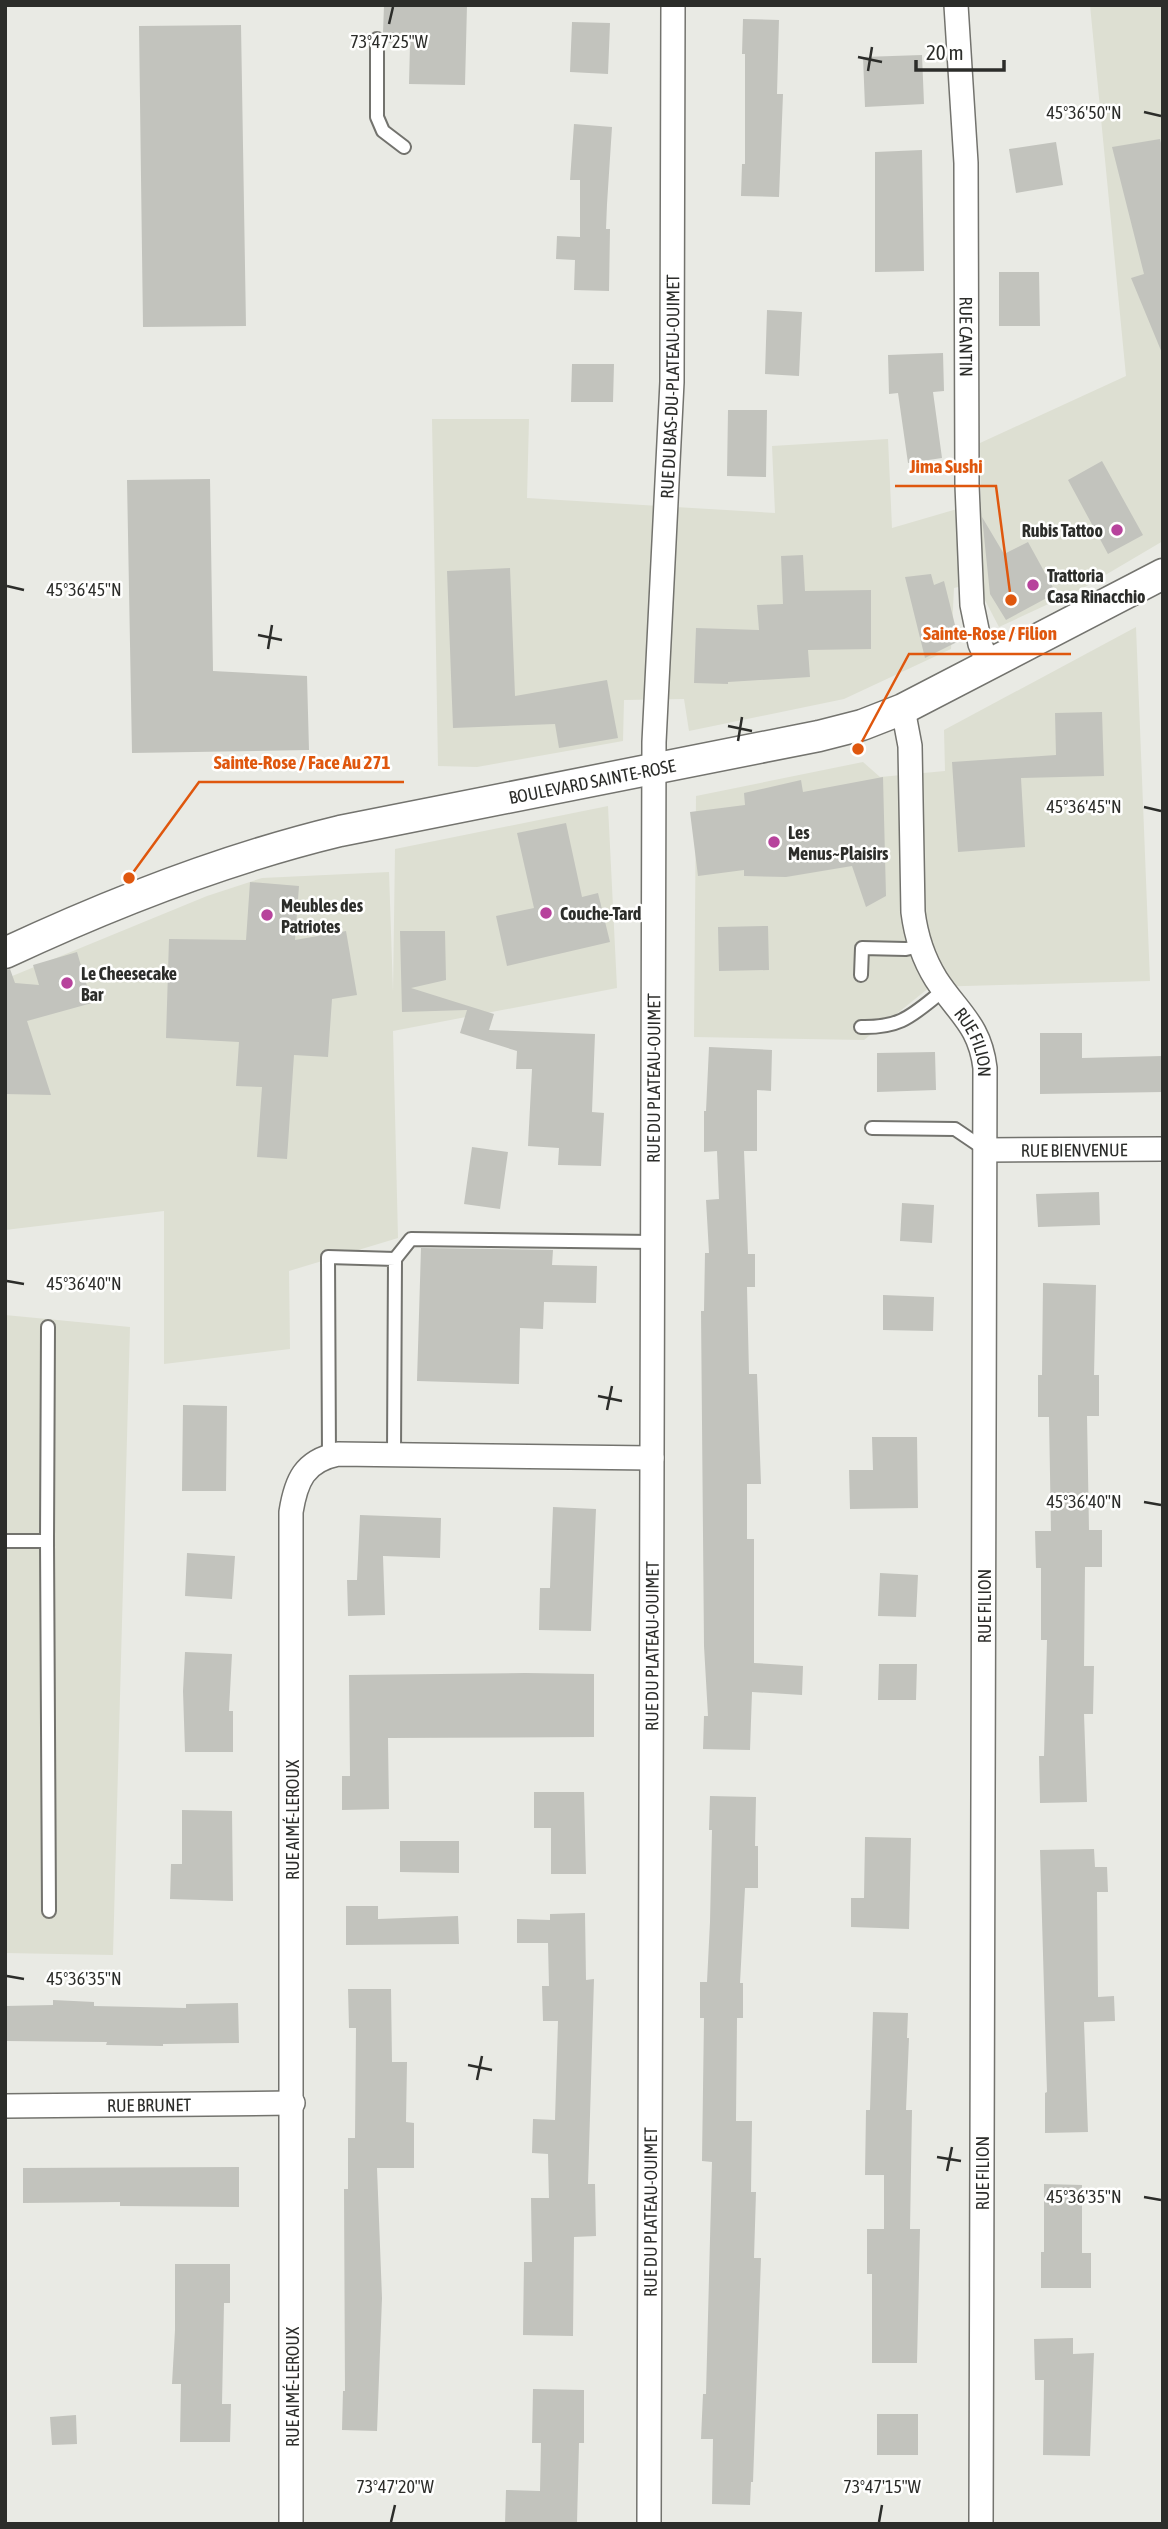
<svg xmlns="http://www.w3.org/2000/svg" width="1168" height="2529" viewBox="0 0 1168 2529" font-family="'Asap Condensed',sans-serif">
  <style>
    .built { fill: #dddfd2 }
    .building { fill: #c2c3bd }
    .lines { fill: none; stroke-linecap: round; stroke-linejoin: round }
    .service-casing { stroke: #73736e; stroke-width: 16 }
    .minor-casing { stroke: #73736e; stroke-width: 26 }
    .tertiary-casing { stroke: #73736e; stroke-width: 33 }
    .service { stroke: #fff; stroke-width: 12 }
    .minor { stroke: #fff; stroke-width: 23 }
    .tertiary { stroke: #fff; stroke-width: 30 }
    .ticks { fill: none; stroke: #2c2d2a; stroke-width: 2.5 }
    .poi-dot { fill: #b7439c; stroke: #fffffe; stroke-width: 2.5 }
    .labels { text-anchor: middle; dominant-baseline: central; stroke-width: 5; stroke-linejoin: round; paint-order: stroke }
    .street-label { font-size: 18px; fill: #2c2d2a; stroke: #fffffe }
    .poi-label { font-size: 18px; font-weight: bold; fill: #2c2d2a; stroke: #fffffe; text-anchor: start }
    .ticks-label { font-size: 18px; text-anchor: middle; fill: #2c2d2a; stroke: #fffffe; stroke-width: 5; stroke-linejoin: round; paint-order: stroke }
    .leader { fill: none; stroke: #df570e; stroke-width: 2.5 }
    .callout-dot { fill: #df570e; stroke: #fffffe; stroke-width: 2.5 }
    .callout-label { font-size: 19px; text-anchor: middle; font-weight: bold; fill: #df570e; stroke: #fffffe; stroke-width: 5; stroke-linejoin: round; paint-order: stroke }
  </style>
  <rect width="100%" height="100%" fill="#e9eae4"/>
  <path class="built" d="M 1090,5 L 1163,5 L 1163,541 L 1085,587 L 999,627 L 976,583 L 954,588 L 951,649 L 844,699 L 689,731 L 684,699 L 624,700 L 623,741 L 477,767 L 438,766 L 432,419 L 529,419 L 527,498 L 775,513 L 772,446 L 888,439 L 892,528 L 981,502 L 980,443 L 1126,376 Z
    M 1136,627 L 1150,981 L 930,987 L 864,1040 L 694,1037 L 696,796 L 863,762 L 880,777 L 945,771 L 944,730 Z
    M 608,806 L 617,988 L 393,1031 L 398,1238 L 289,1271 L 290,1349 L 164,1364 L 164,1211 L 5,1230 L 5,979 L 207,896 L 262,878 L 389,872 L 393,992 L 395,849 Z
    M 5,1315 L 130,1327 L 113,1955 L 5,1953 Z"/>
  <path class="building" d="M 384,5 L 467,5 L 465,85 L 409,84 L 410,44 L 386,43 L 383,33 Z
    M 743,19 L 779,20 L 777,94 L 783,94 L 779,197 L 741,196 L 742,164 L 745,164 L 745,54 L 742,54 Z
    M 572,22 L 610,23 L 608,74 L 570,72 Z
    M 241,25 L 246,326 L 143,327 L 139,26 Z
    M 922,55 L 924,104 L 865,107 L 863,57 Z
    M 574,124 L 612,127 L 607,204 L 606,229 L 610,229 L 609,291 L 574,290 L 575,260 L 556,259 L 557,236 L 580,237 L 580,180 L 570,180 Z
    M 1160,139 L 1163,151 L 1162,353 L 1131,278 L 1144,274 L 1112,147 Z
    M 1056,142 L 1063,185 L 1016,193 L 1009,149 Z
    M 922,150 L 924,271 L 875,272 L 875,152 Z
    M 999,272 L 1039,272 L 1040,326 L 999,326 Z
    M 767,310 L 802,312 L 799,376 L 765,374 Z
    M 943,353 L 944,391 L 933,392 L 942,458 L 908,463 L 898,393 L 889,394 L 888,355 Z
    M 572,364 L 614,364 L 613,402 L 571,402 Z
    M 728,410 L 767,410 L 766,477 L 727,476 Z
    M 1102,461 L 1143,535 L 1108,554 L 1068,480 Z
    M 210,479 L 213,671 L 307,676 L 309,750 L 132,753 L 127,480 Z
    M 982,517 L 1004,554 L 1028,542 L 1056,593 L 1006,620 L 990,594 Z
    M 803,555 L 805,591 L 871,590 L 871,649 L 808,650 L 810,677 L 728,682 L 728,684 L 694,683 L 696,628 L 759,630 L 757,605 L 783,604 L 781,556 Z
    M 510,568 L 515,696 L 607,680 L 618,738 L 559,748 L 555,724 L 453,728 L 447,571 Z
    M 931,574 L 934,585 L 944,581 L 959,641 L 925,658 L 905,577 Z
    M 1102,712 L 1104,776 L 1021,778 L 1025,847 L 958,852 L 952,762 L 1056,755 L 1055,713 Z
    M 883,777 L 886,896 L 866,907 L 852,866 L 786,877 L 744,876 L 744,870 L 698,876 L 690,812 L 745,805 L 744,793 L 801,780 L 803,792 Z
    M 566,823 L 582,897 L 598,893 L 610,942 L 507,966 L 496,916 L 534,908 L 517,833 Z
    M 250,882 L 299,886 L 295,940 L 346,931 L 357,995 L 332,999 L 328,1057 L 294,1055 L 287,1159 L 257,1157 L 262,1087 L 236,1086 L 239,1042 L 166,1038 L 169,939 L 246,940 Z
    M 768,926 L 769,970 L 719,971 L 718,927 Z
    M 400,931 L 445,931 L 446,980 L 411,988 L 494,1014 L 489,1030 L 595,1034 L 592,1112 L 604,1113 L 601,1166 L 558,1165 L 559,1148 L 528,1146 L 532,1069 L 516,1069 L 517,1051 L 460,1033 L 467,1010 L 402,1012 Z
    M 77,952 L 92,1003 L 27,1021 L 51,1095 L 5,1094 L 5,970 L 10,969 L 15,983 L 39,985 L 33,965 Z
    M 1040,1033 L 1082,1033 L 1082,1058 L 1163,1056 L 1163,1092 L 1040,1094 Z
    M 709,1047 L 772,1050 L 771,1091 L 757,1090 L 757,1151 L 744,1151 L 748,1254 L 755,1254 L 755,1287 L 747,1287 L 749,1374 L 757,1374 L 761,1484 L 747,1484 L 747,1539 L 754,1539 L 754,1663 L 803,1666 L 802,1695 L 752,1692 L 750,1750 L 703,1749 L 704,1716 L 708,1716 L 704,1646 L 701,1311 L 704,1311 L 705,1253 L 709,1253 L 706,1200 L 719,1199 L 717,1151 L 704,1152 L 704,1111 L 706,1111 Z
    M 935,1052 L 936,1090 L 877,1092 L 877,1053 Z
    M 472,1147 L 508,1152 L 500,1209 L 464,1204 Z
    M 1099,1192 L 1100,1225 L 1038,1227 L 1036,1194 Z
    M 902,1203 L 934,1205 L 932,1243 L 900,1241 Z
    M 421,1248 L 553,1250 L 552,1265 L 597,1266 L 596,1303 L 544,1302 L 543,1329 L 520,1328 L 519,1384 L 417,1381 Z
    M 1043,1283 L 1096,1285 L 1094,1375 L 1099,1375 L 1099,1416 L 1087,1416 L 1089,1530 L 1102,1530 L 1102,1567 L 1085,1567 L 1084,1666 L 1094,1666 L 1093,1714 L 1084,1714 L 1087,1802 L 1040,1803 L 1039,1756 L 1044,1756 L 1047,1640 L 1041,1640 L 1041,1568 L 1036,1568 L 1035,1531 L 1051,1531 L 1049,1417 L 1038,1417 L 1038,1375 L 1042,1375 Z
    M 883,1295 L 934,1297 L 933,1331 L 883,1330 Z
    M 183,1405 L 227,1406 L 226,1491 L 182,1491 Z
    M 872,1437 L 917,1437 L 918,1508 L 850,1509 L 849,1470 L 873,1470 Z
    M 553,1507 L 596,1509 L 591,1631 L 539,1630 L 540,1588 L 550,1588 Z
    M 360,1515 L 441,1518 L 440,1558 L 383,1556 L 385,1615 L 348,1616 L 347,1580 L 357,1580 Z
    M 187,1553 L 235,1556 L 232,1599 L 185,1596 Z
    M 880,1573 L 918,1575 L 916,1617 L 878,1616 Z
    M 185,1652 L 232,1654 L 229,1711 L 233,1711 L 233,1752 L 185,1752 L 183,1691 Z
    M 879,1664 L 917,1664 L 916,1700 L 878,1700 Z
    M 525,1673 L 594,1674 L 594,1737 L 388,1738 L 389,1809 L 342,1810 L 342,1776 L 350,1776 L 349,1675 Z
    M 534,1792 L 584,1792 L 586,1874 L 551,1874 L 551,1828 L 534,1828 Z
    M 710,1796 L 756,1797 L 755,1846 L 758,1846 L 758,1888 L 745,1888 L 740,1983 L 743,1983 L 743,2018 L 737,2018 L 736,2121 L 752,2121 L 751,2192 L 756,2192 L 754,2258 L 761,2258 L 753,2482 L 751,2482 L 750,2505 L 712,2504 L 713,2439 L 701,2439 L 703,2394 L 706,2394 L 712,2162 L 702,2161 L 704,2018 L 700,2018 L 700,1982 L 707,1982 L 710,1922 L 712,1830 L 709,1830 Z
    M 182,1810 L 232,1811 L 233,1901 L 170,1899 L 171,1864 L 182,1864 Z
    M 865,1837 L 911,1838 L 909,1929 L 851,1927 L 851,1898 L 864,1898 Z
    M 400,1841 L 459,1841 L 459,1873 L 400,1872 Z
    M 1094,1849 L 1095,1867 L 1107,1867 L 1108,1892 L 1097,1892 L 1098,1997 L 1114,1996 L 1115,2021 L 1084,2022 L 1088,2132 L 1045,2133 L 1045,2093 L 1047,2092 L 1040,1850 Z
    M 346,1906 L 378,1906 L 378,1919 L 458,1916 L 459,1944 L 346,1945 Z
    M 585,1913 L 586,1980 L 594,1979 L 588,2184 L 595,2184 L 596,2236 L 574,2237 L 573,2336 L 523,2335 L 524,2262 L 532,2262 L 531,2198 L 549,2198 L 548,2154 L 532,2153 L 533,2119 L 555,2120 L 558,2021 L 543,2021 L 542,1986 L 549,1986 L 548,1943 L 517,1943 L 517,1919 L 550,1920 L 550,1914 Z
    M 348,1989 L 391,1989 L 392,2062 L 407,2062 L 406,2122 L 414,2123 L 414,2168 L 377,2168 L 382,2298 L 377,2431 L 342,2430 L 343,2391 L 345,2391 L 344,2189 L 348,2189 L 348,2138 L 355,2138 L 356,2028 L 349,2028 Z
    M 53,2000 L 94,2002 L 94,2006 L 186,2008 L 186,2004 L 238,2003 L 239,2043 L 163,2044 L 163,2046 L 106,2045 L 107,2042 L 5,2041 L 5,2006 L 53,2005 Z
    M 873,2012 L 908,2013 L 907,2038 L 909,2038 L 906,2110 L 912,2110 L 910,2229 L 920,2229 L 917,2363 L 872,2363 L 872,2274 L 867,2274 L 867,2229 L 884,2229 L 884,2175 L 865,2175 L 866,2110 L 870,2110 Z
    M 239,2167 L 239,2207 L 120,2206 L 120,2202 L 23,2203 L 23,2168 Z
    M 1044,2184 L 1082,2185 L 1082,2253 L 1091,2253 L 1091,2288 L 1041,2288 L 1041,2252 L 1044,2252 Z
    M 175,2264 L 230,2264 L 230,2303 L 224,2303 L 222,2404 L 231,2404 L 230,2442 L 180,2442 L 181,2384 L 172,2384 L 175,2330 Z
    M 1073,2338 L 1073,2354 L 1094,2353 L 1090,2456 L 1043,2455 L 1044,2380 L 1035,2380 L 1034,2339 Z
    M 533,2389 L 584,2390 L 584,2443 L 579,2443 L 577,2523 L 505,2524 L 506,2490 L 540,2491 L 541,2443 L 532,2443 Z
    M 877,2414 L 918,2414 L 918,2455 L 877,2455 Z
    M 76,2415 L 77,2444 L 52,2445 L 50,2417 Z"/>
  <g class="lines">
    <defs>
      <path id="service" d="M 377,39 L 377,117 L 383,131 L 404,147
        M 861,975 L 862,948 L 906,949 L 920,946
        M 861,1027 C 903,1028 913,1014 944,990
        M 872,1128 L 955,1129 L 986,1150
        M 395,1259 L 411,1239 L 653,1242
        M 329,1456 L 328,1257 L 395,1259 L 394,1455
        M 5,1541 L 47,1541 L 49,1911
        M 47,1541 L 48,1327"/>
      <g id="minor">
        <path id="s1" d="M 956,5 L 966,163 L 967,485 L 972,605 L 980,644 L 989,665"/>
        <path id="s2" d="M 903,709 L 910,746 L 913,912 C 916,936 923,958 936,979 C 958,1013 980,1025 985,1068 L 981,2524"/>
        <path id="s3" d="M 986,1150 L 1163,1149"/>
        <path id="s4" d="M 5,2106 L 293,2103"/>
        <path d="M 291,2524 L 291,1512 C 296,1481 304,1461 338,1454 L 652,1458"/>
        <path id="s5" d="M 649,2524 L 654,742 L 672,382 L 673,5"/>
      </g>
      <g id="tertiary">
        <path id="s6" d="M 5,953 C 114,902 224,859 340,831 L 819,736 L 862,725 L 903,709 L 1163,574"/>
      </g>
    </defs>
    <use href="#service" class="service-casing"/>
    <use href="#minor" class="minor-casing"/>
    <use href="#tertiary" class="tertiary-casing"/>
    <use href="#service" class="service"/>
    <use href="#minor" class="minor"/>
    <use href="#tertiary" class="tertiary"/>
  </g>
  <path class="ticks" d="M 389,24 L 393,7M 858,57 L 882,62M 868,71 L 872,47M 1144,112 L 1161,116M 7,586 L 24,590M 258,635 L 282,640M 268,649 L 272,625M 728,726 L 752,731M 738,741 L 742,717M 1144,807 L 1161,811M 7,1281 L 24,1284M 598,1396 L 622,1401M 607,1410 L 612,1386M 1144,1502 L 1161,1505M 7,1976 L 24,1979M 468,2065 L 492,2070M 477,2080 L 482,2056M 937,2157 L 961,2161M 947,2171 L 952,2147M 1144,2197 L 1161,2200M 391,2522 L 395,2505M 879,2522 L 882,2505"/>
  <g class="poi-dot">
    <circle cx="1117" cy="530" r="7"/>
    <circle cx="1033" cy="585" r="7"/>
    <circle cx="774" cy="842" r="7"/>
    <circle cx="546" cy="913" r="7"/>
    <circle cx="267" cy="915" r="7"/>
    <circle cx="67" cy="983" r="7"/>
  </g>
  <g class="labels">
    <g class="street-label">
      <text stroke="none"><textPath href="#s1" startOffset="332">RUE CANTIN</textPath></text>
      <text stroke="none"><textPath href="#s5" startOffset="2138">RUE DU BAS-DU-PLATEAU-OUIMET</textPath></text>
      <text stroke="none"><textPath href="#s6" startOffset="614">BOULEVARD SAINTE-ROSE</textPath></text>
      <text stroke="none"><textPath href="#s2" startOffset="350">RUE FILION</textPath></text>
      <text stroke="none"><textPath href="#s5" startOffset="1446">RUE DU PLATEAU-OUIMET</textPath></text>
      <text stroke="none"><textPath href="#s3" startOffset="88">RUE BIENVENUE</textPath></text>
      <text transform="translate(984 1606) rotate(-90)">RUE FILION</text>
      <text stroke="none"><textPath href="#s5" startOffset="878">RUE DU PLATEAU-OUIMET</textPath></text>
      <text transform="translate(292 1820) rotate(-90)">RUE AIMÉ-LEROUX</text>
      <text stroke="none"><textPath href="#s4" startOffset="144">RUE BRUNET</textPath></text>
      <text transform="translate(982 2173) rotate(-90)">RUE FILION</text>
      <text stroke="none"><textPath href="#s5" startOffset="312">RUE DU PLATEAU-OUIMET</textPath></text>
      <text transform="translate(292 2387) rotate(-90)">RUE AIMÉ-LEROUX</text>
    </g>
    <g class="poi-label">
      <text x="1103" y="530" text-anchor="end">Rubis Tattoo</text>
      <text x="1047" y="575">Trattoria<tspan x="1047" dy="21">Casa Rinacchio</tspan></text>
      <text x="788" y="832">Les<tspan x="788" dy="21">Menus~Plaisirs</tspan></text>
      <text x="281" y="905">Meubles des<tspan x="281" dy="21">Patriotes</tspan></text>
      <text x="560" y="913">Couche-Tard</text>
      <text x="81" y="973">Le Cheesecake<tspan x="81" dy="21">Bar</tspan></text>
    </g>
  </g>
  <g class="ticks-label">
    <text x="389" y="48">73°47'25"W</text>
    <text x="1084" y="119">45°36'50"N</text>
    <text x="84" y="596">45°36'45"N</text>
    <text x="1084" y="813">45°36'45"N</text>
    <text x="84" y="1290">45°36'40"N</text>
    <text x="1084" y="1508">45°36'40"N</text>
    <text x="84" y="1985">45°36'35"N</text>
    <text x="1084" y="2203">45°36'35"N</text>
    <text x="395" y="2493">73°47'20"W</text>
    <text x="882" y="2493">73°47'15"W</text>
  </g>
  <path class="leader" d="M1011 600L996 486H895M858 749L909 654H1071M129 878L199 782H404"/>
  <g class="callout-dot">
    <circle cx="1011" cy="600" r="7"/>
    <circle cx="858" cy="749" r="7"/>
    <circle cx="129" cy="878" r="7"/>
  </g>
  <g class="callout-label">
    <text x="946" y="473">Jima Sushi</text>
    <text x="990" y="640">Sainte-Rose / Filion</text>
    <text x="302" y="769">Sainte-Rose / Face Au 271</text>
  </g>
  <rect width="1168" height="2529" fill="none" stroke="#2c2d2a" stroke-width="14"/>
  <path d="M916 60v10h88v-10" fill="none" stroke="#2c2d2a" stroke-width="3.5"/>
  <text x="926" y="60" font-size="21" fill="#2c2d2a" stroke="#fffffe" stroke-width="5" paint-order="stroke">20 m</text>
</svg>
